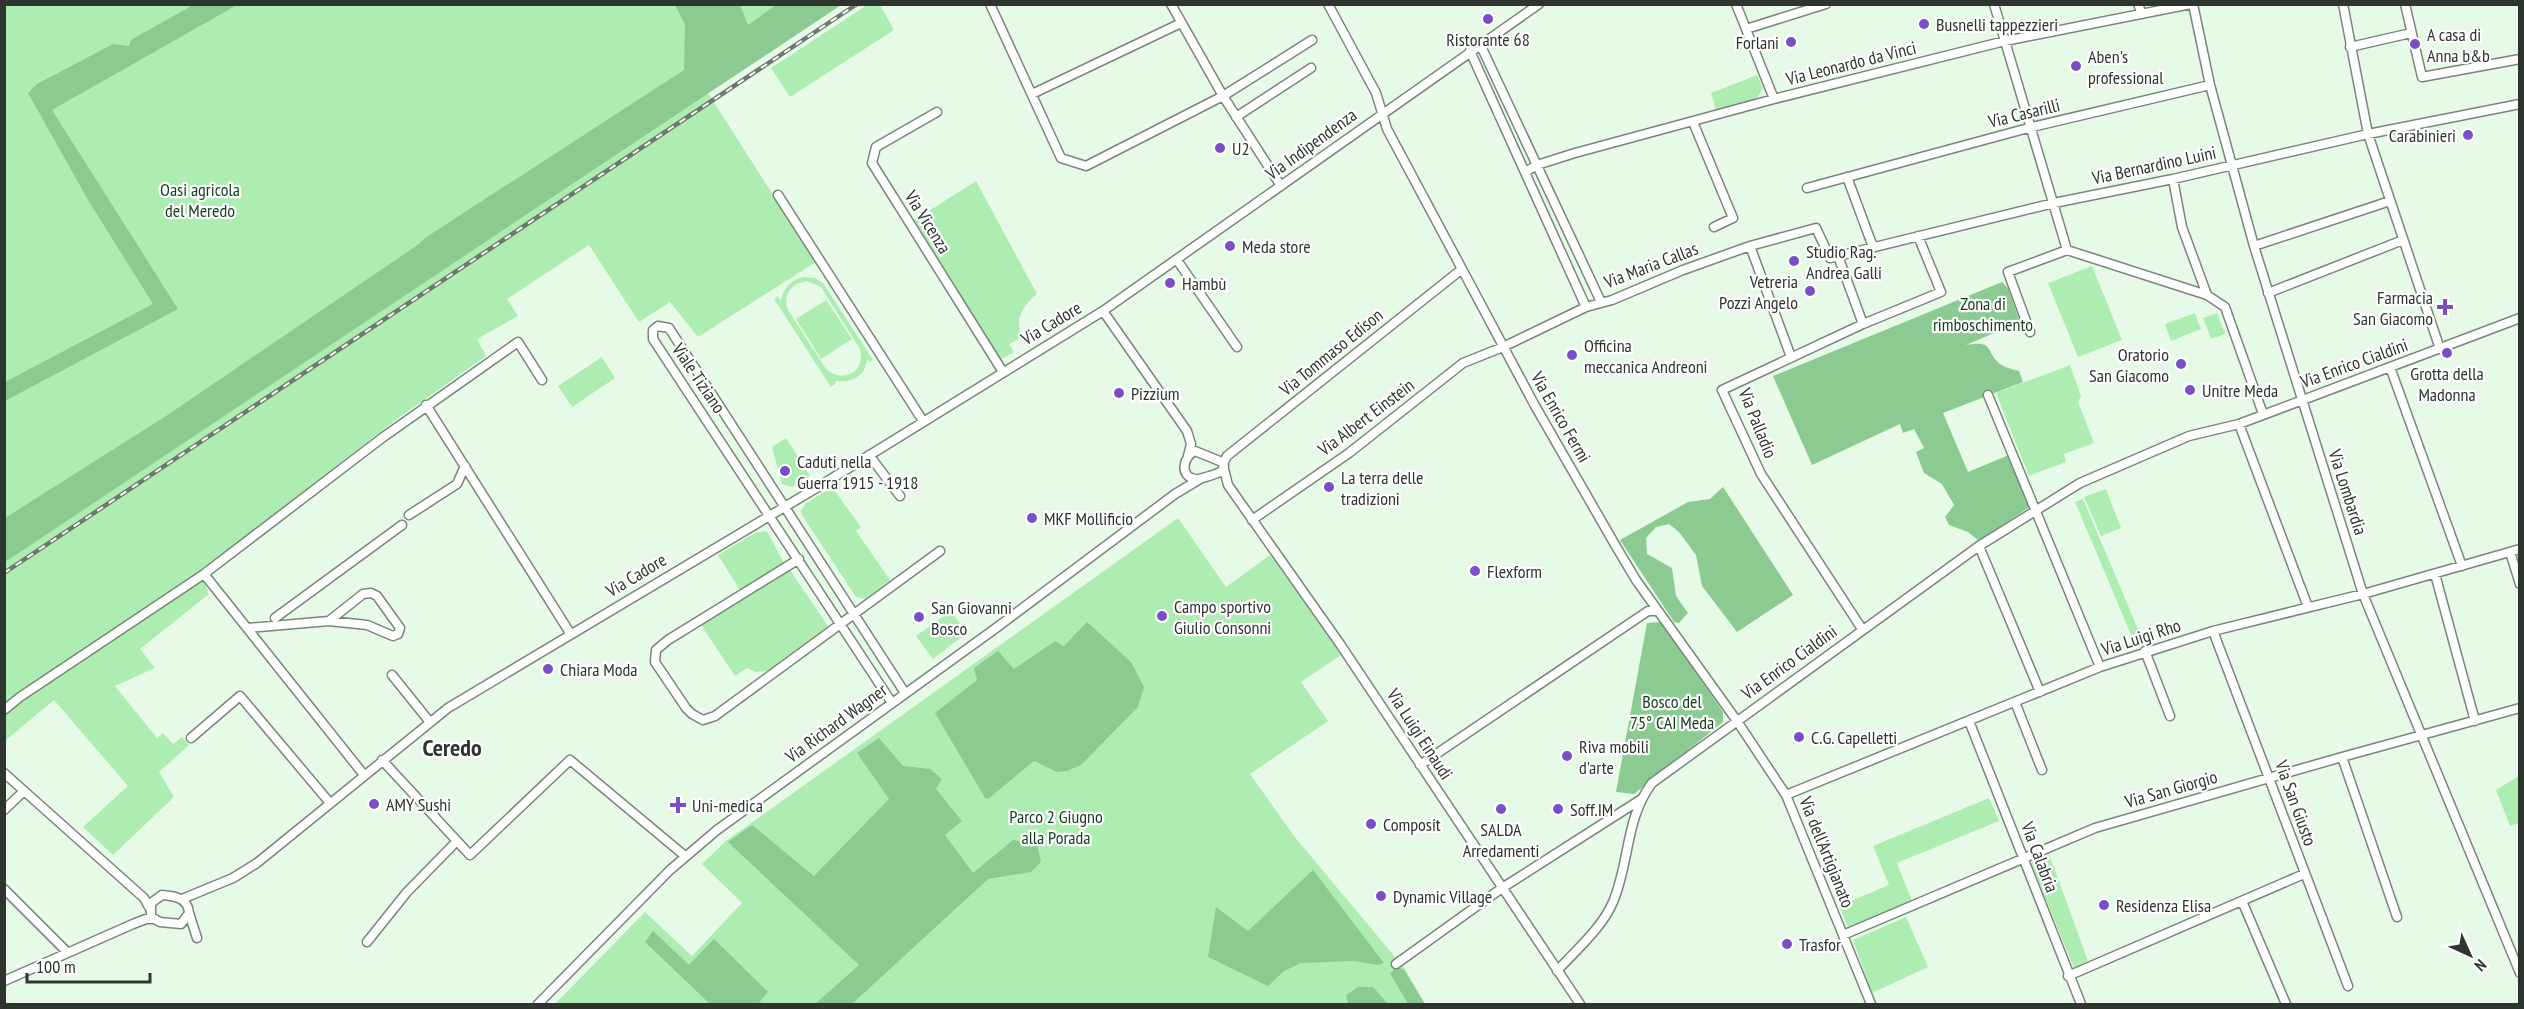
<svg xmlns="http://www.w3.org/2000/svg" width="2524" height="1009" viewBox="0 0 2524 1009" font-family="'PT Sans Narrow',sans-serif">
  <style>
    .green { fill: #adedb2; fill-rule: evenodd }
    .forest { fill: #8bcb91 }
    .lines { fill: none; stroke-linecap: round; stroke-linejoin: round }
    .minor-casing { stroke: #778778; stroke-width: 11 }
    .minor { stroke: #fff; stroke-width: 8 }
    .rail-casing { stroke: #6d786e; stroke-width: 4.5 }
    .rail { stroke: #fff; stroke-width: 2; stroke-dasharray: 7; stroke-linecap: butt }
    .poi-dot { fill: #7a4ec7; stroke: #fff; stroke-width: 2 }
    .labels { text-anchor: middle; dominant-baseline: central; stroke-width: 4.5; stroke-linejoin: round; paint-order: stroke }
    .poi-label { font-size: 18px; fill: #2e352f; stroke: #fff; text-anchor: start }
    .street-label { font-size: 18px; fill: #2e352f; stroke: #fff }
    .park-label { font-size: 18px; fill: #123f1a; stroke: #fff }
    .district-label { font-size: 24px; font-weight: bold; fill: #2e352f; stroke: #fff }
  </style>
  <rect width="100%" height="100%" fill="#e7fae8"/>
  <path class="green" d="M 4,5 L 841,5 L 708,93 L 816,262 L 698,337 L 670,302 L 639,322 L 589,245 L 507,299 L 518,316 L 477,339 L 486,356 L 397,419 L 200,572 L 209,594 L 140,649 L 155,668 L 115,686 L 157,738 L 163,733 L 173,744 L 182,737 L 189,745 L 159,772 L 174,797 L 113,855 L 83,827 L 128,786 L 54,700 L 5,741 Z
    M 867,5 L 880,5 L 894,30 L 790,97 L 771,68 Z
    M 1757,75 L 1763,88 L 1756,100 L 1716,110 L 1711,93 Z
    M 976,181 L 1037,294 C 1023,306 1014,319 1022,337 L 1009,344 L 1014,352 L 1000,360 L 913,221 Z
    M 2092,266 L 2122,340 L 2078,357 L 2048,283 Z
    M 804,277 L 815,278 L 823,283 L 873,360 L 869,362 L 867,359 C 866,377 850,383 835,381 L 836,383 L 831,387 L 774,299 L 778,296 L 781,301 C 783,288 791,280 804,277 ZM 807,281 L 821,287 L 860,349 C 866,372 843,384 826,369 L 788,310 C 782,295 792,283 807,281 Z
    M 826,300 L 852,339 L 821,359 L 796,319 Z
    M 2195,313 L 2201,329 L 2171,341 L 2165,324 Z
    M 2217,313 L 2225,334 L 2211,339 L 2203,318 Z
    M 602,357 L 615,378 L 572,407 L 558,386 Z
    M 2070,365 L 2081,396 L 2078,402 L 2094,443 L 2064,454 L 2066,462 L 2029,476 L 1996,393 Z
    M 786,438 L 810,476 L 792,487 L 782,484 L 772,447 Z
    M 832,487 L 861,527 L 856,531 L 890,580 L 865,599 L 856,597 L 802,515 L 801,511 L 805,504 Z
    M 2106,489 L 2121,528 L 2101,536 L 2084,497 Z
    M 2083,499 L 2140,634 L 2132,637 L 2075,502 Z
    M 1178,518 L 1226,587 L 1270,555 L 1341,655 L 1301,682 L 1328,721 L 1250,774 L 1294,836 L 1405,969 L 1425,1004 L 555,1004 L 645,912 L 692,956 L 742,903 L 702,864 L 726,841 Z
    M 765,531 L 768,533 L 784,563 L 740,590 L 718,555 L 755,533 Z
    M 790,570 L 828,626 L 768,671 L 755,672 L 747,668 L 735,676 L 701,625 Z
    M 951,611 L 967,633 L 933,659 L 916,636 Z
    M 2519,776 L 2519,823 L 2510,826 L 2496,790 Z
    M 1989,798 L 1999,821 L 1897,863 L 1912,901 L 1848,927 L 1839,906 L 1889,885 L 1873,846 Z
    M 2049,854 L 2088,961 L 2074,968 L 2031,863 Z
    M 1906,917 L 1928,967 L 1872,993 L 1853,940 Z"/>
  <path class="forest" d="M 193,5 L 237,5 L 52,110 L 178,309 L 5,401 L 5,382 L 153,304 L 88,200 L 28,93 L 37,84 L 113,44 L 129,46 L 131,40 Z
    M 675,5 L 740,5 L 748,25 L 776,5 L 841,5 L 5,562 L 5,518 L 166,416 L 419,244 L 425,238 L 684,70 L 685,24 Z
    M 2002,282 L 2008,288 L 2020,322 L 1966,345 C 1995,340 1984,350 2000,364 C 2005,368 2013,369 2019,371 L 2023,382 L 1943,413 L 1968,472 L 2009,455 L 2031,506 L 1979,541 L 1968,532 L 1949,525 L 1945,517 L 1954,505 L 1942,484 L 1924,473 L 1916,452 L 1924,448 L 1914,429 L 1903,433 L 1900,424 L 1812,465 L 1773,376 Z
    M 1723,487 L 1793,595 L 1737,632 L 1702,586 L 1696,555 L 1679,532 L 1669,524 L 1656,527 L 1646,538 L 1647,554 L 1672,568 L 1676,596 L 1688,613 L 1679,623 L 1674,622 L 1620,540 L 1688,502 L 1710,499 Z
    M 1087,622 L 1131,662 L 1144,687 L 1138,707 L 1081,765 L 1067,771 L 1057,772 L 1034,761 L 988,799 L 985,798 L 935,713 L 977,680 L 974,668 L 998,651 L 1014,669 L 1055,641 L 1064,646 Z
    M 1661,622 L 1723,712 L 1723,722 L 1634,794 L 1616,792 L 1647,623 Z
    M 879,738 L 903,766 L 930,769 L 942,779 L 936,789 L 962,821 L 945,835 L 973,873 L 1013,840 L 1037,844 L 1041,862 L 1031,872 L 988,879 L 852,1004 L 815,1004 L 859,965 L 728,842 L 752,825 L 814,876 L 889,799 L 857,753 Z
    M 1313,870 L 1384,963 L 1378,965 L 1354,961 L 1301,963 L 1284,971 L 1268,986 L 1208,957 L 1216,907 L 1248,931 Z
    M 653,931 L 689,965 L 714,939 L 768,992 L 758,1004 L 710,1004 L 645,942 Z
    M 1397,967 L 1404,970 L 1425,1004 L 1408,1004 L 1390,973 Z
    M 1358,987 L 1373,987 L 1388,1004 L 1348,1004 L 1346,995 Z"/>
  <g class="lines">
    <defs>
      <path id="minor" d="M 990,4 L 1061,158 L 1086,166 L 1223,96 L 1312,40
        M 1171,4 L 1223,96 L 1281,186
        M 1328,4 L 1376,93 L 1387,129 L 1462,269 L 1534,404 L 1614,543 L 1636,580 L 1737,721 L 1786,795 L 1871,1004
        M 1736,4 L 1774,99
        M 1994,4 L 2067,250
        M 2138,4 L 2142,14
        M 2193,4 L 2210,85 L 2254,246 L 2363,594 L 2520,973
        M 2343,4 L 2368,134 L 2440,349
        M 2405,4 L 2422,77 L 2520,59
        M 1746,29 L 1826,4
        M 1480,44 L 1601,302
        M 2350,47 L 2411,33
        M 1470,51 L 1586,307
        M 1032,94 L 1181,23
        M 937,112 L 876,147 L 872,163 L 1003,372
        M 1236,117 L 1311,68
        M 1693,122 L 1733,218 L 1714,227
        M 1525,172 L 1537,165 L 1575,153 L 1774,99 L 2005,41 L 2191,4
        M 1847,177 L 1873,247
        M 2173,179 L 2182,227 L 2207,295 L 2225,307 L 2263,414
        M 1807,188 L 2032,127 L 2210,85
        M 778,195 L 923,421
        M 1750,246 L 1791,357
        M 2254,246 L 2390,201
        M 2067,250 L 2207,295
        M 1838,256 L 1863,324
        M 1177,260 L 1237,347
        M 2268,293 L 2403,240
        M 1103,311 L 1187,431 L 1191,444 L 1188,456
        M 2030,332 L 2008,272 L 2067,250
        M 2390,367 L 2462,566
        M 1988,395 L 2100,667
        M 426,405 L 570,633
        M 2239,424 L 2308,607
        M 1195,451 L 1222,462 L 1224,466 L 1222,471 C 1219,473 1199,480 1195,479 C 1179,476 1183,457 1195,451 Z
        M 869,455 L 900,496
        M 1223,464 L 1227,456 L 1462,269
        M 1224,469 L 1228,485 L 1340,644 L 1580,1004
        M 409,515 L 457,484 L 465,466
        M 1252,520 L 1349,453 L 1463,363 L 1503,347 L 1586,307 L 1612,300 L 1683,270 L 1750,246 L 1816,228 L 1830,258 L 2054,203 L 2173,179 L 2368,134 L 2520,104
        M 1979,546 L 2040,692
        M 2510,552 L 2520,584
        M 799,559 L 668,640 L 656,650 L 655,662 L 686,708 L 692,714 L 703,720 L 715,716 L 940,551
        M 204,574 L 364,775
        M 2435,574 L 2475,721
        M 275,618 L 402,525
        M 248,628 L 329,621 L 367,625 L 393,636 L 398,634 L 400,628 L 377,596 L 371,593 L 363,594 L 329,621
        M 1862,629 L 1761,474 L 1722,390 L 1863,324 L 1941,292 L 1918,236
        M 2213,631 L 2348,986
        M 2145,651 L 2170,716
        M 392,675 L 429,721
        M 2015,702 L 2042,770
        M 892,703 L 653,339 L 653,330 L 658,326 L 669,328 L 905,693
        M 4,710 L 20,697 L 204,574 L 382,438 L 518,342 L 542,380
        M 1969,721 L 2081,1004
        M 191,738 L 240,696 L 330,803
        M 2342,757 L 2397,917
        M 382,760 L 470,855 L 570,760 L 685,856
        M 1420,765 L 1648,611 L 1658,611
        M 4,773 L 144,898 L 149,907
        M 1786,795 L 2100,667 L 2213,631 L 2363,594 L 2520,549
        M 4,810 L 24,791
        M 4,889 L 67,952
        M 162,895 C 175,896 188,898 189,913 L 181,924 L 160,922 L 151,917 L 151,903 Z
        M 182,899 L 233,878 L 257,863 L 448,708 L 818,487 L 1103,311 L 1539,4
        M 2242,901 L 2286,1004
        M 189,913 L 197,938
        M 1843,935 L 2095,828 L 2342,757 L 2520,708
        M 367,942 L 407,892 L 457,841
        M 1396,964 L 1502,888 L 1640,800
        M 1557,971 C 1576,950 1602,928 1613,902 C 1630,862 1625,819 1652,783 L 1979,546 L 2080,483 L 2189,436 L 2239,424 L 2520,318
        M 2068,976 L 2304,874
        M 4,981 L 133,924 L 146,919 L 155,919
        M 538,1004 L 670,870 L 717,830 L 996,628 L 1175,494 L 1200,479"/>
    </defs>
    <use href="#minor" class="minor-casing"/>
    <use href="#minor" class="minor"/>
    <defs>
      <path id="rail" d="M 4,573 L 857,4"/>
    </defs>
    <use href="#rail" class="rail-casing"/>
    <use href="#rail" class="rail"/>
  </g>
  <g class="poi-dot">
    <circle cx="1488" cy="19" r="6"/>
    <circle cx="1924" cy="24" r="6"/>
    <circle cx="1791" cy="42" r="6"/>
    <circle cx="2415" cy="44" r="6"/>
    <circle cx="2076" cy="66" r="6"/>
    <circle cx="2468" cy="135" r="6"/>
    <circle cx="1220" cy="148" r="6"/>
    <circle cx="1230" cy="246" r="6"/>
    <circle cx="1794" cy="261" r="6"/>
    <circle cx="1170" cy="283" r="6"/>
    <circle cx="1810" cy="291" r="6"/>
    <path d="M2442 298h6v6h6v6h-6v6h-6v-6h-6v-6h6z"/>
    <circle cx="2447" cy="353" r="6"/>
    <circle cx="1572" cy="355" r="6"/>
    <circle cx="2181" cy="364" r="6"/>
    <circle cx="2190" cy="390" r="6"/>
    <circle cx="1119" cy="393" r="6"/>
    <circle cx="785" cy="471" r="6"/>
    <circle cx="1329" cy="487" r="6"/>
    <circle cx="1032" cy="518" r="6"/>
    <circle cx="1475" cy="571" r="6"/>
    <circle cx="1162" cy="616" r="6"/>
    <circle cx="919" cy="617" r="6"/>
    <circle cx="548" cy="669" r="6"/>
    <circle cx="1799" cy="737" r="6"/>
    <circle cx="1567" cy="756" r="6"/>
    <circle cx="374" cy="804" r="6"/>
    <path d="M675 796h6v6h6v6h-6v6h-6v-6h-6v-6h6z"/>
    <circle cx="1501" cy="809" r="6"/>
    <circle cx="1558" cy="809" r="6"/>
    <circle cx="1371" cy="824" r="6"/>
    <circle cx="1381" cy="896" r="6"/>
    <circle cx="2104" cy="905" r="6"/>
    <circle cx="1787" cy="944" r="6"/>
  </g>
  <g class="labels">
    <g class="poi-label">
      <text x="1936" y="24">Busnelli tappezzieri</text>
      <text x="2427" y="34">A casa di<tspan x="2427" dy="21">Anna b&amp;b</tspan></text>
      <text x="1488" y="39" text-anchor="middle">Ristorante 68</text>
      <text x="1779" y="42" text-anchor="end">Forlani</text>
      <text x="2088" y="56">Aben's<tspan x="2088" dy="21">professional</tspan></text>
      <text x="2456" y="135" text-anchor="end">Carabinieri</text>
      <text x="1232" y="148">U2</text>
      <text x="1242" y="246">Meda store</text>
      <text x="1806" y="251">Studio Rag.<tspan x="1806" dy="21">Andrea Galli</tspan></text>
      <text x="1798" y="281" text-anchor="end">Vetreria<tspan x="1798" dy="21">Pozzi Angelo</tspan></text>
      <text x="1182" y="283">Hambù</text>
      <text x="2433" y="297" text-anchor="end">Farmacia<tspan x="2433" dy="21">San Giacomo</tspan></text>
      <text x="1584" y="345">Officina<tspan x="1584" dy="21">meccanica Andreoni</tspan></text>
      <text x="2169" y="354" text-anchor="end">Oratorio<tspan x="2169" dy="21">San Giacomo</tspan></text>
      <text x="2447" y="373" text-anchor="middle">Grotta della<tspan x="2447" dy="21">Madonna</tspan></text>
      <text x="2202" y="390">Unitre Meda</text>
      <text x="1131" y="393">Pizzium</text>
      <text x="797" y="461">Caduti nella<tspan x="797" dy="21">Guerra 1915 - 1918</tspan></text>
      <text x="1341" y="477">La terra delle<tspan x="1341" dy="21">tradizioni</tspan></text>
      <text x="1044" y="518">MKF Mollificio</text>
      <text x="1487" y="571">Flexform</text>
      <text x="1174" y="606">Campo sportivo<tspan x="1174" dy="21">Giulio Consonni</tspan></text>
      <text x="931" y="607">San Giovanni<tspan x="931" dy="21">Bosco</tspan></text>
      <text x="560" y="669">Chiara Moda</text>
      <text x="1811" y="737">C.G. Capelletti</text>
      <text x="1579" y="746">Riva mobili<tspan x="1579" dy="21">d'arte</tspan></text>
      <text x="386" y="804">AMY Sushi</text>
      <text x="692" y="805">Uni-medica</text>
      <text x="1570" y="809">Soff.IM</text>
      <text x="1383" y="824">Composit</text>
      <text x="1501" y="829" text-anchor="middle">SALDA<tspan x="1501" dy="21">Arredamenti</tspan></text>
      <text x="1393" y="896">Dynamic Village</text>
      <text x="2116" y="905">Residenza Elisa</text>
      <text x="1799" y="944">Trasfor</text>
    </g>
    <g class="street-label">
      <text transform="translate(1851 63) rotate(-14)">Via Leonardo da Vinci</text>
      <text transform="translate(2024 113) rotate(-14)">Via Casarilli</text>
      <text transform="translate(1311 144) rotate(-36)">Via Indipendenza</text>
      <text transform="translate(2154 165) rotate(-12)">Via Bernardino Luini</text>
      <text transform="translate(928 222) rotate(58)">Via Vicenza</text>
      <text transform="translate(1651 265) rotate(-21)">Via Maria Callas</text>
      <text transform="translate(1051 323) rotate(-31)">Via Cadore</text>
      <text transform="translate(1331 352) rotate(-39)">Via Tommaso Edison</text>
      <text transform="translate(2354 363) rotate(-20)">Via Enrico Cialdini</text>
      <text transform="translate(699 378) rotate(56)">Viale Tiziano</text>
      <text transform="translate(1366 417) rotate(-37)">Via Albert Einstein</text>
      <text transform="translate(1561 417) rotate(60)">Via Enrico Fermi</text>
      <text transform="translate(1758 423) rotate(68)">Via Palladio</text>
      <text transform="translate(2348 492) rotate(72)">Via Lombardia</text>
      <text transform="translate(636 575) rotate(-31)">Via Cadore</text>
      <text transform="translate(2141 637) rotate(-18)">Via Luigi Rho</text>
      <text transform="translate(1789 662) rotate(-36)">Via Enrico Cialdini</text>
      <text transform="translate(836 723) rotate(-36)">Via Richard Wagner</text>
      <text transform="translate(1420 734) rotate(57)">Via Luigi Einaudi</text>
      <text transform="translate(2171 789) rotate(-16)">Via San Giorgio</text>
      <text transform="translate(2296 803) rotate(70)">Via San Giusto</text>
      <text transform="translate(1827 852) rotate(68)">Via dell'Artigianato</text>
      <text transform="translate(2040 857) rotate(69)">Via Calabria</text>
    </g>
    <g class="park-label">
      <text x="200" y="189">Oasi agricola<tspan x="200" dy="21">del Meredo</tspan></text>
      <text x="1983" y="303">Zona di<tspan x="1983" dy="21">rimboschimento</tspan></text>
      <text x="1672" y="701">Bosco del<tspan x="1672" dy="21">75° CAI Meda</tspan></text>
      <text x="1056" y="816">Parco 2 Giugno<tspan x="1056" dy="21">alla Porada</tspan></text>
    </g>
    <g class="district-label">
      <text x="452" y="747">Ceredo</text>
    </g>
  </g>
  <rect width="2524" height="1009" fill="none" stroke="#2e352f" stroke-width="12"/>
  <g transform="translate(2470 955) rotate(135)" stroke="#ffffff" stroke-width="4.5" paint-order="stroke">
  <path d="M0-4.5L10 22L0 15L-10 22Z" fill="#2e352f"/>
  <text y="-9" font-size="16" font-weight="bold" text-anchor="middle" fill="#2e352f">N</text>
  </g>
  <path d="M27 973v9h123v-9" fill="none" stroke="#2e352f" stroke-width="3"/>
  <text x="36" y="973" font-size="18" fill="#2e352f" stroke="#ffffff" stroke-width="4.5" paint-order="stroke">100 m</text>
</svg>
